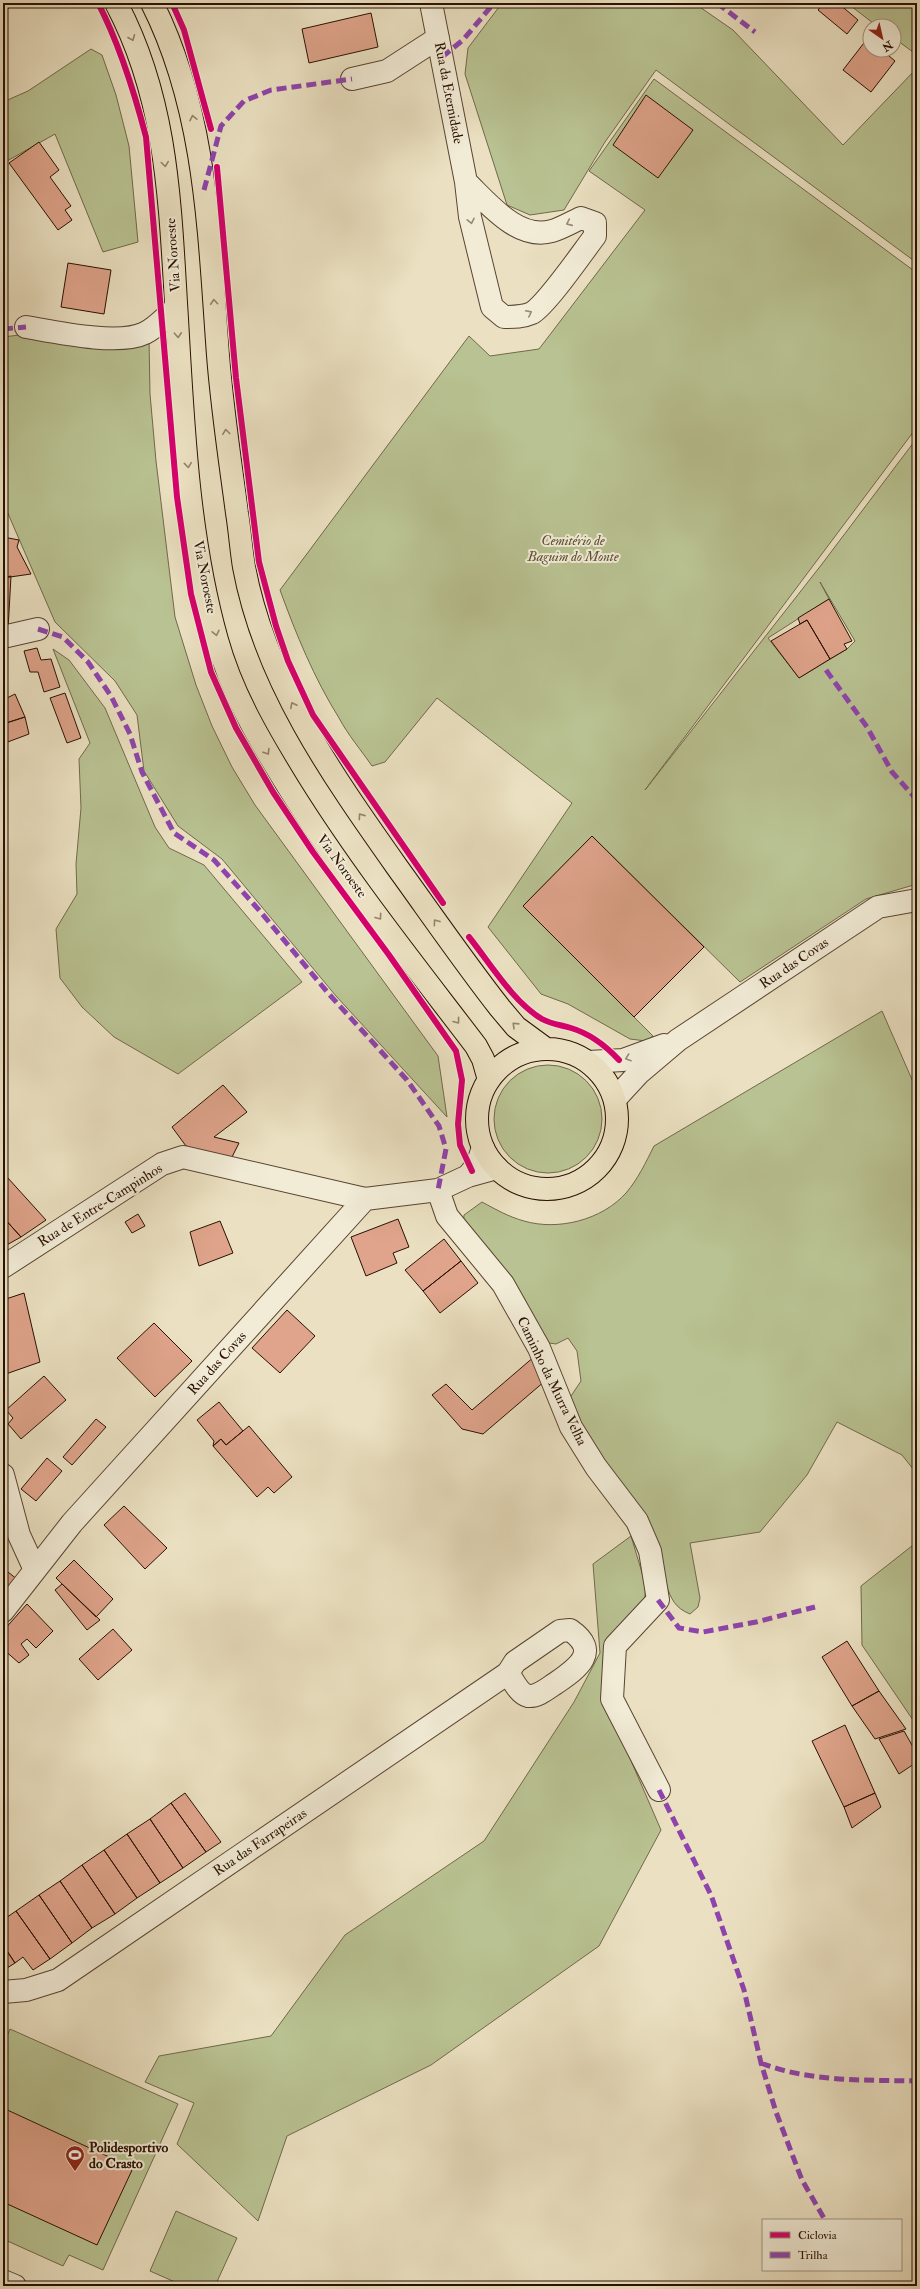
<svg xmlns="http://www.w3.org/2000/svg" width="920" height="2289" viewBox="0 0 920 2289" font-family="'IM FELL Double Pica',serif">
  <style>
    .green { fill: #b9c292; stroke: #71694a; fill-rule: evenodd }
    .building { fill: #dfa48b; stroke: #291002 }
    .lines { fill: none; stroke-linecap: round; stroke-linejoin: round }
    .minor-casing { stroke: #5a4432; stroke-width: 24 }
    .major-casing { stroke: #291002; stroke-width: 24 }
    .minor { stroke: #f2ecd7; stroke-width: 22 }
    .major { stroke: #ebe1c2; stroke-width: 22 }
    .quiet { stroke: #8e44ad; stroke-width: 5; stroke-dasharray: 10 5; stroke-linecap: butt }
    .cycleway-casing { stroke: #f2ecd7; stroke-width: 8 }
    .cycleway { stroke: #d6006c; stroke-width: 6 }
    .oneway { stroke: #94836c }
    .oneway2 { stroke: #988977 }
    .labels { text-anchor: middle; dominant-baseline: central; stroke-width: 4; stroke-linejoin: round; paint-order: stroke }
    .street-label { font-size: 14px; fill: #291002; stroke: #f2ecd7 }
    .park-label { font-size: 14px; font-style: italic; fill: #5b4e34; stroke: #f2ecd7 }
    .poi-label { font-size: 14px; font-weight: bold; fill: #291002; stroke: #f2ecd7; text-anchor: start }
  </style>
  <rect width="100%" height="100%" fill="#ebe1c2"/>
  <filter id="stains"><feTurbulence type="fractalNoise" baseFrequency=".005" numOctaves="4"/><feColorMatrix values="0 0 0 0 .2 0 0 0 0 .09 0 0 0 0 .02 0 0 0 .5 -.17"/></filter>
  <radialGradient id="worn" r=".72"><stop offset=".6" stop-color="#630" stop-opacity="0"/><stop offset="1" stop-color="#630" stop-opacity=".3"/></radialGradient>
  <path class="green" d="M 3,3 L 19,3 L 3,11 Z
    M 502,3 L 694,3 L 733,30 L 843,145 L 917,68 L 917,263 L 656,70 L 605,142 L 564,210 L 530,215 L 507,205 L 465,74 L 468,48 Z
    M 847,3 L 917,3 L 917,55 L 894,38 L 894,26 L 877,26 Z
    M 91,49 L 102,55 L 116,95 L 129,146 L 138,242 L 103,252 L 55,134 L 7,161 L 3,153 L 3,102 L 28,91 Z
    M 654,79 L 917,273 L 917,427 L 645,790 L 822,564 L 917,438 L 917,884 L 866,899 L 740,982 L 592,836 L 523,906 L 653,1036 L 646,1041 L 630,1039 L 568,1004 L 541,994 L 488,927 L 572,803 L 437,698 L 385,762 L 372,766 C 361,750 348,735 339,718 C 314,678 296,634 280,590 L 469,336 L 490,356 L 539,349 L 645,210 L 589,171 ZM 820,582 L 855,641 L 847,649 L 799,678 L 768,638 L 829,599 Z
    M 28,334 L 149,340 L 150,394 L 156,461 L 175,617 L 196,685 L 212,726 L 232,767 L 255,805 L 438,1056 L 447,1117 L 336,996 L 222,859 L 178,826 L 144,771 L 137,715 L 115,681 L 55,622 L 3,502 L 3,337 Z
    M 53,649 L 69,660 L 105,708 L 155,827 L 169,848 L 204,865 L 302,982 L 178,1074 L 114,1037 L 82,1007 L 60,978 L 56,929 L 77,894 L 76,864 L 81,808 L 79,759 L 90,743 Z
    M 882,1011 L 917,1091 L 917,1474 L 902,1455 L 837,1422 L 807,1475 L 760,1532 L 690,1543 L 700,1598 L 698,1607 L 690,1614 C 675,1608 671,1599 666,1584 L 599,1462 L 569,1399 L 581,1381 L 577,1351 L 568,1338 L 556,1344 L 549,1343 C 530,1318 520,1286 499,1262 C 490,1251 461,1228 464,1215 L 482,1202 C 495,1209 509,1217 524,1221 C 558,1231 602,1220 626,1193 C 638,1179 646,1162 654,1146 Z
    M494 1119a54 54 0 1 1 108 0a54 54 0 1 1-108 0Z
    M 631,1536 L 646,1586 L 644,1606 L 603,1696 L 661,1830 L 599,1946 L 431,2065 L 287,2136 L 258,2221 L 177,2144 L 194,2103 L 145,2082 L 159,2056 L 271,2036 L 345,1935 L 484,1841 L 574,1702 L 600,1653 L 593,1564 Z
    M 917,1542 L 917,1726 L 862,1645 L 861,1586 Z
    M 10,2029 L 178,2104 L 103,2270 L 69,2255 L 63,2266 L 3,2239 L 3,2046 Z
    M 176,2211 L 237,2238 L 215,2286 L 184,2286 L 150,2271 Z"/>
  <path class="building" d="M 824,3 L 838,3 L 858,20 L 847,34 L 818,10 Z
    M 371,13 L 378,47 L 309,63 L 302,29 Z
    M 867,39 L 870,41 L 870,50 L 882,50 L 895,61 L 871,92 L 843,70 Z
    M 646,95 L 693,130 L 658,178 L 613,145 Z
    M 39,142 L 59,170 L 50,177 L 71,206 L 65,210 L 72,220 L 58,230 L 9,163 Z
    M 68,263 L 111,270 L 104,314 L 61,307 Z
    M 3,537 L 19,540 L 17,547 L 31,574 L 3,578 Z
    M 11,576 L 8,630 L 3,629 L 3,578 Z
    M 829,599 L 852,641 L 844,644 L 847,649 L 830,659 L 807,620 L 800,624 L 798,618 Z
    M 807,620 L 830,659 L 799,678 L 771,641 Z
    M 37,648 L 41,660 L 51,659 L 60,687 L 44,692 L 38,672 L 30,672 L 24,651 Z
    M 65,693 L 81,738 L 67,743 L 50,698 Z
    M 15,694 L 25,717 L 3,724 L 3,700 Z
    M 25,717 L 29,734 L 5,743 L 3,724 Z
    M 592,836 L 704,947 L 634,1017 L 523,906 Z
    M 223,1085 L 247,1112 L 214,1137 L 239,1143 L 230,1161 L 186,1146 L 172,1127 Z
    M 7,1177 L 46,1220 L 21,1237 L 3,1217 L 3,1180 Z
    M 138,1214 L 145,1226 L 132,1233 L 125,1222 Z
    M 3,1217 L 21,1237 L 3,1247 Z
    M 398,1219 L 409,1247 L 393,1253 L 397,1263 L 366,1276 L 351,1237 Z
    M 220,1221 L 233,1253 L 199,1266 L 190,1232 Z
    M 444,1239 L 461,1261 L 423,1291 L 405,1270 Z
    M 461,1261 L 478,1283 L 440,1313 L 423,1291 Z
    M 24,1293 L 40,1362 L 3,1375 L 3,1300 Z
    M 287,1310 L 315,1336 L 280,1373 L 252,1348 Z
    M 154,1323 L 192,1361 L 155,1397 L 117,1358 Z
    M 535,1356 L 545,1381 L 483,1434 L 462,1429 L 432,1395 L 446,1384 L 472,1410 Z
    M 44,1376 L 66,1400 L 21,1439 L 8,1424 L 13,1418 L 6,1410 Z
    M 219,1402 L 243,1431 L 226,1445 L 221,1439 L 213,1446 L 214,1441 L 197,1420 Z
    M 96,1419 L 106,1427 L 72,1465 L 63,1457 Z
    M 249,1426 L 292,1477 L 274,1493 L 268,1487 L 257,1497 L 213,1446 L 221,1439 L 226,1445 Z
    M 47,1458 L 62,1471 L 36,1501 L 21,1489 Z
    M 124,1506 L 167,1548 L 145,1569 L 104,1525 Z
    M 74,1560 L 113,1599 L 96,1617 L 56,1578 Z
    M 3,1568 L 18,1580 L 3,1597 Z
    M 62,1584 L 100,1620 L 87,1630 L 55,1590 Z
    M 27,1604 L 53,1631 L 36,1648 L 27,1639 L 21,1644 L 29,1655 L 19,1663 L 3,1649 L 3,1631 Z
    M 113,1629 L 132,1650 L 98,1680 L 79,1659 Z
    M 847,1641 L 879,1691 L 852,1706 L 822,1657 Z
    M 879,1691 L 906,1729 L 875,1739 L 852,1706 Z
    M 845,1725 L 875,1793 L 844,1807 L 812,1741 Z
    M 904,1731 L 917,1754 L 917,1762 L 899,1774 L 879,1739 Z
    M 185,1793 L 221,1842 L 206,1852 L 171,1803 Z
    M 875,1793 L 881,1807 L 852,1828 L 844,1807 Z
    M 171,1803 L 206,1852 L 183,1868 L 150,1819 Z
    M 150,1819 L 183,1868 L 160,1883 L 127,1834 Z
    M 127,1834 L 160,1883 L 137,1898 L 104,1850 Z
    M 104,1850 L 137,1898 L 115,1914 L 82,1865 Z
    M 82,1865 L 115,1914 L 92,1928 L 60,1881 Z
    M 60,1881 L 92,1928 L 72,1943 L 39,1895 Z
    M 39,1895 L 72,1943 L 50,1959 L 16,1911 Z
    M 16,1911 L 50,1959 L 33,1970 L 23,1957 L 15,1963 L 3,1945 L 3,1920 Z
    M 3,1945 L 15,1963 L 4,1970 L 3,1970 Z
    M 3,2108 L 133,2168 L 97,2245 L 3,2202 Z"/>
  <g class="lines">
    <defs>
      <path id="minor" d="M 431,3 L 466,182 L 470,217 L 492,307 L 504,317 C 514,317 523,317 532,313 C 547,304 582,253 595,236 L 595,223 L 581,218 C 572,222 562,228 552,231 C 518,241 488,203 466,182
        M 352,79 L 387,71 L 438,38
        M 26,327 C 55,332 119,346 145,333 C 156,328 166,316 176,308
        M 3,637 L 38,629
        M 589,1062 L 623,1060 L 664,1045
        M 615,1099 L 639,1073 L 678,1040 L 878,907 L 917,900
        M 468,1176 L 477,1165 L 483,1148
        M 438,1190 L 447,1216 L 503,1284 L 539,1348 L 571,1427 L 596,1467 L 637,1521 L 650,1551 L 658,1600 L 615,1646 L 612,1699 L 659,1790
        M 3,1267 L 162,1164 L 183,1157 L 365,1199
        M 3,1475 L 19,1535 L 35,1570
        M 3,1611 L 72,1523 L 365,1199 L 438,1190 L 468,1176 L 497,1168
        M 3,1992 L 26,1990 L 58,1980 L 508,1673 L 515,1662 L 560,1631 L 570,1630 C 602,1652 576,1669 556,1683 C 548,1688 538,1697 528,1696 C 519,1694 513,1680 508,1673
        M 3,2281 L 15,2286"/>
      <path id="major" d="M 116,3 C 169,102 170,209 177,319 C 183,425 188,537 217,640 C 232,694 260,741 289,788 C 345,878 412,962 476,1046 L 483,1059 L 489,1080
        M 152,3 C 207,112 209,236 218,355 C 222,408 230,460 237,513 C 240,531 241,549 244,567 C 265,680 332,775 397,867 C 431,914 464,962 500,1008 L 516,1027 L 546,1049
        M477 1119a70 70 0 1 1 140 0a70 70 0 1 1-140 0Z"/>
    </defs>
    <use href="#minor" class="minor-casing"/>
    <use href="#major" class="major-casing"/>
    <use href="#minor" class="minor"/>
    <use href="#major" class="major"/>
    <path class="quiet" d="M 717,3 L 755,32
      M 442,57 L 463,40 L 494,3
      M 204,190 L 221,126 L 244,101 L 271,90 L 352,79
      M 3,329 L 26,327
      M 38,629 L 63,637 L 88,662 L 111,696 L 130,734 L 142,772 L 174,833 L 214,860 L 259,910 L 328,993 L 407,1080 L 439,1126 L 446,1149 L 438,1190
      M 826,670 L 867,727 L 892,772 L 917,800
      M 658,1600 L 679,1628 L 703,1632 L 756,1622 L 815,1607
      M 659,1790 L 711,1895 L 744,1990 L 761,2063 L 776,2112 L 802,2180 L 825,2220
      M 761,2063 C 809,2082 866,2080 917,2081"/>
    <defs>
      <path id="cycleway" d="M 98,3 C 120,45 134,91 146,137 L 177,497 L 191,594 L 211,672 L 236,728 L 273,792 L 313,852 L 389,955 L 456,1051 L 462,1080 L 458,1124 L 460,1145 L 472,1171
        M 172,3 L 184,30 L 211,129
        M 217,167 L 236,378 L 259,562 L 276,626 L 288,661 L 313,715 L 443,903
        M 469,937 C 490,963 513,1002 542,1019 C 551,1024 561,1025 571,1028 C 591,1034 606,1046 619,1060"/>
    </defs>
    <use href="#cycleway" class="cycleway-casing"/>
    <use href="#cycleway" class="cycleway"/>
  </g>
  <defs><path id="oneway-chevron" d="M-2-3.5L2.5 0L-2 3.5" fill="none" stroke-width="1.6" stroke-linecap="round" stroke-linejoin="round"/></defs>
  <g class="oneway">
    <use href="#oneway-chevron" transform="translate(132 38) rotate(68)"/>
    <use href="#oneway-chevron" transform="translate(193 118) rotate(-102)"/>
    <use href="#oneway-chevron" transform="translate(165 164) rotate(82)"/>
    <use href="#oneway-chevron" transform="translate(214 302) rotate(-94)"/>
    <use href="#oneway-chevron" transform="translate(178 335) rotate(87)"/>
    <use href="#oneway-chevron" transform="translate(226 432) rotate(-97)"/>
    <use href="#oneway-chevron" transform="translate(188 465) rotate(84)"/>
    <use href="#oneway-chevron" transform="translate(216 633) rotate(77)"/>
    <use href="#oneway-chevron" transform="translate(293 705) rotate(-117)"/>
    <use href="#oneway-chevron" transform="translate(267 752) rotate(58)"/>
    <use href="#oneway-chevron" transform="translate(361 816) rotate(-125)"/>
    <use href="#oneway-chevron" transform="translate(379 917) rotate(54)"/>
    <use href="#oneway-chevron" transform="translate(436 922) rotate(-126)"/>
    <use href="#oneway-chevron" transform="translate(457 1021) rotate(53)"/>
    <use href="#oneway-chevron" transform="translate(515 1025) rotate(-136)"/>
  </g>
  <g class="oneway2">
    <use href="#oneway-chevron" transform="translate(471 221) rotate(78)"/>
    <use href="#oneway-chevron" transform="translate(569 223) rotate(156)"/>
    <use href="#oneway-chevron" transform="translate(529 313) rotate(-27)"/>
    <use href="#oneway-chevron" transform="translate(628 1058) rotate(161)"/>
  </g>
  <defs>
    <symbol id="stadium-pin" viewBox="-11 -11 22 30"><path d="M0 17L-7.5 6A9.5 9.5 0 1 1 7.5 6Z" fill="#8f2418" stroke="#f2ecd7"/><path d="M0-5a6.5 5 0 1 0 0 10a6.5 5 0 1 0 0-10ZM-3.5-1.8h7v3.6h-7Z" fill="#fff"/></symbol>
  </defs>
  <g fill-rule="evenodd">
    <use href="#stadium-pin" x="64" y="2144" width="22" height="30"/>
  </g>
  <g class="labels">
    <g class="street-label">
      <text transform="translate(449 93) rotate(79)">Rua da Eternidade</text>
      <text transform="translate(173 255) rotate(-94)">Via Noroeste</text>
      <text transform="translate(205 577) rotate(79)">Via Noroeste</text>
      <text transform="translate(342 866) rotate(54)">Via Noroeste</text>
      <text transform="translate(794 963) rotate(-34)">Rua das Covas</text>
      <text transform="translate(100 1205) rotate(-32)">Rua de Entre-Campinhos</text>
      <text transform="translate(217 1363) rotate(-48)">Rua das Covas</text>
      <text transform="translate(552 1381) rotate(64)">Caminho da Murra Velha</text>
      <text transform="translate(260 1842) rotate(-34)">Rua das Farrapeiras</text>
    </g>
    <g class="park-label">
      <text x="573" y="540">Cemitério de<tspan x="573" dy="16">Baguim do Monte</tspan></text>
    </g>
    <g class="poi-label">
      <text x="89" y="2147">Polidesportivo<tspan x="89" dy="16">do Crasto</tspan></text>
    </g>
  </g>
  <rect width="920" height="2289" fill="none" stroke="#ebe1c2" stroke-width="16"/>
  <rect x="4" y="4" width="912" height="2281" fill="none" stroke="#291002" stroke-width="2"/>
  <rect x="8" y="8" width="904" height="2273" fill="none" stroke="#291002"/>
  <rect x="762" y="2219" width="140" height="52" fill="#f2ecd7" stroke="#a29482"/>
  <rect x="770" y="2232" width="20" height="6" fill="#d6006c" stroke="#a29482"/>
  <text x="798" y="2239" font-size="12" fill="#291002">Ciclovia</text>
  <rect x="770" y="2252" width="20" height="6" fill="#8e44ad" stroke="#a29482"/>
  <text x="798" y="2259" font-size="12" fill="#291002">Trilha</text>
  <g transform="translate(882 38) rotate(146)"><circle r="19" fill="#f2ecd7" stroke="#a29482"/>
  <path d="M0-3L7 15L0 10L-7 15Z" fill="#8f2418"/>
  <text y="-6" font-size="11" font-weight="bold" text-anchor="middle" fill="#291002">N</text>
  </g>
  <rect width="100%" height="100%" filter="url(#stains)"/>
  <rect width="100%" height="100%" fill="url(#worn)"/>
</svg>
